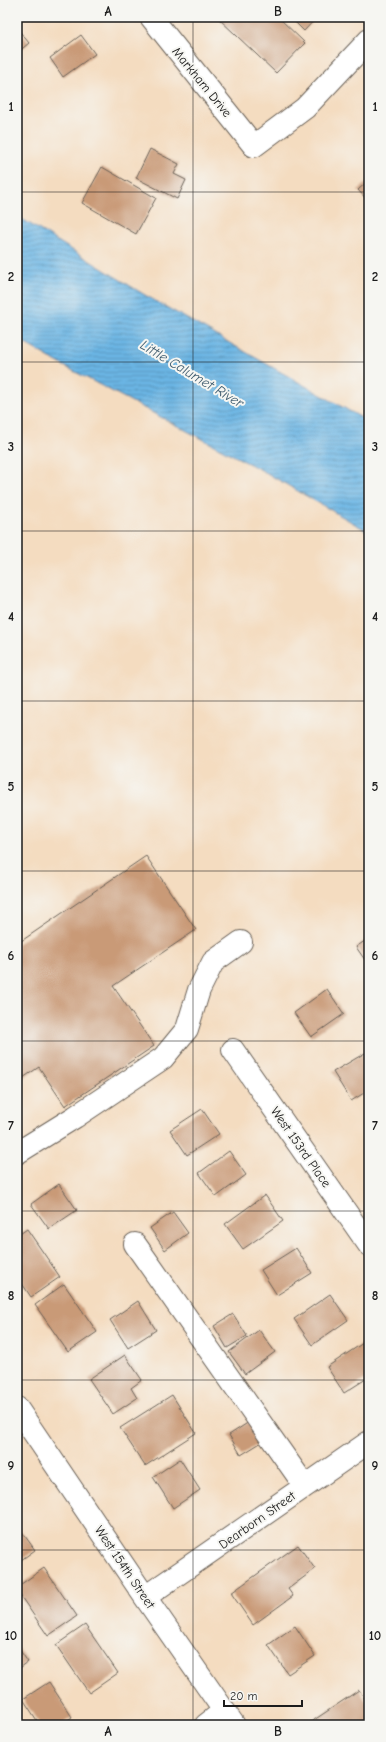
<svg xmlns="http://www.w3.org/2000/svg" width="386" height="1742" viewBox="0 0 386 1742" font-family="'Comic Neue',sans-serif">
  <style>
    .water { fill: url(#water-rules); stroke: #446880 }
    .building { fill: #c99a77 }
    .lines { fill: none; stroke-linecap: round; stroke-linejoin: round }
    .minor-casing { stroke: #685f55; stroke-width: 24 }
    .minor { stroke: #fff; stroke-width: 22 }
    .grid { fill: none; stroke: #1c1c1c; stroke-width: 1; stroke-opacity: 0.55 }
    .labels { text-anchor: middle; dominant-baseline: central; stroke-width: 4; stroke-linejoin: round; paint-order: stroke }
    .street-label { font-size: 13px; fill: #1c1c1c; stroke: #f6f6f2 }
    .water-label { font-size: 14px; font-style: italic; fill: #3c596c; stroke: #f6f6f2 }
    .neatline { fill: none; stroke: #1c1c1c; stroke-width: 1.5 }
    .grid-label { font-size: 13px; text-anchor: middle; font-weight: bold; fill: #1c1c1c }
  </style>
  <defs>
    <pattern id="water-rules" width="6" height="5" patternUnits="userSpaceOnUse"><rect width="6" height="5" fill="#6bb5e4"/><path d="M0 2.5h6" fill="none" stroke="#5792b8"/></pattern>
  </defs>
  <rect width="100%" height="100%" fill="#f6f6f2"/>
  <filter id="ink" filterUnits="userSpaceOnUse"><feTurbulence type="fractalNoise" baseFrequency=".025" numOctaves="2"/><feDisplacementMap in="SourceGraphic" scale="8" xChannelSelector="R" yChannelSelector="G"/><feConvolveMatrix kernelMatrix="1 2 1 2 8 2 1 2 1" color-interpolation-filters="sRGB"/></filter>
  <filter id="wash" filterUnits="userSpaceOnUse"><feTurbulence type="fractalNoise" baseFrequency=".012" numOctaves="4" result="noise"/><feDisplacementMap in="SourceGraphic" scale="16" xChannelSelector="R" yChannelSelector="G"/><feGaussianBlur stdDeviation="0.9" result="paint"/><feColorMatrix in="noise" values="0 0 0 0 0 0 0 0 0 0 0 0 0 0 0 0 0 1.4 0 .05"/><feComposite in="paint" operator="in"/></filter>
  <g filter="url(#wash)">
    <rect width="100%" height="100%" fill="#f4dcc0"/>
    <path class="water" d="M 17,216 L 145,295 L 369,422 L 369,532 L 263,471 L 64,366 L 17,339 Z"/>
    <g id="blocks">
      <path class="building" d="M 217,17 L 278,17 L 305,43 L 276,73 Z
        M 290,17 L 317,17 L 304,31 Z
        M 17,28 L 29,43 L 17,53 Z
        M 81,35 L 95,54 L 63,77 L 50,58 Z
        M 150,149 L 179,164 L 174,174 L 186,180 L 177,199 L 136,178 Z
        M 102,167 L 156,198 L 136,234 L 82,203 Z
        M 369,180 L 369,202 L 358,190 Z
        M 146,856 L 196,930 L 113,986 L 154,1046 L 65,1106 L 39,1067 L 17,1082 L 17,944 Z
        M 369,938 L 369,957 L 365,960 L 356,947 Z
        M 327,989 L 344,1014 L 311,1037 L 294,1013 Z
        M 365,1053 L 369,1059 L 369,1090 L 351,1101 L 333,1072 Z
        M 202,1109 L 219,1134 L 187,1155 L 170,1130 Z
        M 229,1151 L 246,1175 L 216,1197 L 199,1173 Z
        M 59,1184 L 77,1210 L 49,1229 L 31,1204 Z
        M 265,1195 L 283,1221 L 243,1249 L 225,1224 Z
        M 173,1212 L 188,1233 L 165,1250 L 150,1228 Z
        M 27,1229 L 60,1277 L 31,1297 L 17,1276 L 17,1236 Z
        M 296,1248 L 312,1273 L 277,1295 L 261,1270 Z
        M 64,1284 L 97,1332 L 68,1352 L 35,1305 Z
        M 330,1294 L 348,1320 L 312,1345 L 294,1319 Z
        M 138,1301 L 156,1330 L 128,1348 L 110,1320 Z
        M 233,1314 L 247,1336 L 227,1348 L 214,1326 Z
        M 259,1330 L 275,1352 L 245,1374 L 229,1352 Z
        M 363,1343 L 369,1352 L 369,1377 L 344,1393 L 327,1367 Z
        M 125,1355 L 142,1380 L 131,1388 L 137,1398 L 113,1414 L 89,1379 Z
        M 172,1395 L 196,1433 L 145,1466 L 120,1428 Z
        M 249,1422 L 262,1442 L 241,1455 L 229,1435 Z
        M 180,1459 L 200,1490 L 173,1508 L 153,1477 Z
        M 17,1525 L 35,1550 L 17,1563 Z
        M 298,1545 L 315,1569 L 288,1589 L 293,1596 L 253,1625 L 231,1593 Z
        M 44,1568 L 77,1616 L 48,1636 L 17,1591 L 17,1587 Z
        M 85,1625 L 118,1673 L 89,1693 L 56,1645 Z
        M 295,1626 L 315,1656 L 288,1674 L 268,1645 Z
        M 17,1646 L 28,1662 L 17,1670 Z
        M 49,1682 L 72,1717 L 61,1725 L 40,1725 L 23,1699 Z
        M 359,1690 L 369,1705 L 369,1725 L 308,1725 L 308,1724 Z"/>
    </g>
  </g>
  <g filter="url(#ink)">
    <use href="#blocks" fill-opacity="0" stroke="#685f55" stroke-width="1"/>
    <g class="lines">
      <defs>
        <path id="minor" d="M 151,17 L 254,146 L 305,108 L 369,40
          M 233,1050 L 369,1245
          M 17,1153 L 75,1117 L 163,1058 L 187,1029 L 199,990 L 213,962 L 241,942
          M 135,1244 L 305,1486
          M 17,1408 L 145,1597 L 234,1725
          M 145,1597 L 369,1442
          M 206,1725 L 224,1711"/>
      </defs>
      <use href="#minor" class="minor-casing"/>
      <use href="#minor" class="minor"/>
    </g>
  </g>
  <path class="grid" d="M 193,17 L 193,1725M 17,192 L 369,192M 17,362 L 369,362M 17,531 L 369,531M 17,701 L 369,701M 17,871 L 369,871M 17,1041 L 369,1041M 17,1211 L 369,1211M 17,1380 L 369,1380M 17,1550 L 369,1550"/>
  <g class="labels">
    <g class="street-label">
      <text transform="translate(202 82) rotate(51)">Markham Drive</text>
      <text transform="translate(301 1147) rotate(55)">West 153rd Place</text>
      <text transform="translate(257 1520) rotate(-35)">Dearborn Street</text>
      <text transform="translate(125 1567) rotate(56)">West 154th Street</text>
    </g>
    <g class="water-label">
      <text transform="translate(192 374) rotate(31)">Little Calumet River</text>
    </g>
  </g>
  <rect width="386" height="1742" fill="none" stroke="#f6f6f2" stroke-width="44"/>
  <path d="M224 1700v6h78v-6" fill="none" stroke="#1c1c1c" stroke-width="2"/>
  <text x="230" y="1700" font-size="12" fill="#1c1c1c" stroke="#f6f6f2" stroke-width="3" paint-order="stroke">20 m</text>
  <rect x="22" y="22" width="342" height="1698" class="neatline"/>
  <g class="grid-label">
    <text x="108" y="16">A</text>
    <text x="278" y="16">B</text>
    <text x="11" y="111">1</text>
    <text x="375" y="111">1</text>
    <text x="11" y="281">2</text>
    <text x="375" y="281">2</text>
    <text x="11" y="451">3</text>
    <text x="375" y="451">3</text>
    <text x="11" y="621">4</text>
    <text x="375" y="621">4</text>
    <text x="11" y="791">5</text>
    <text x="375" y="791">5</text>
    <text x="11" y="960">6</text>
    <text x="375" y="960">6</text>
    <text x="11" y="1130">7</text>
    <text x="375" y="1130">7</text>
    <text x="11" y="1300">8</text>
    <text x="375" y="1300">8</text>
    <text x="11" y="1470">9</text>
    <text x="375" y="1470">9</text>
    <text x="11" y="1640">10</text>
    <text x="375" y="1640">10</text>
    <text x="108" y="1736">A</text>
    <text x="278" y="1736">B</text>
  </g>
</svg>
